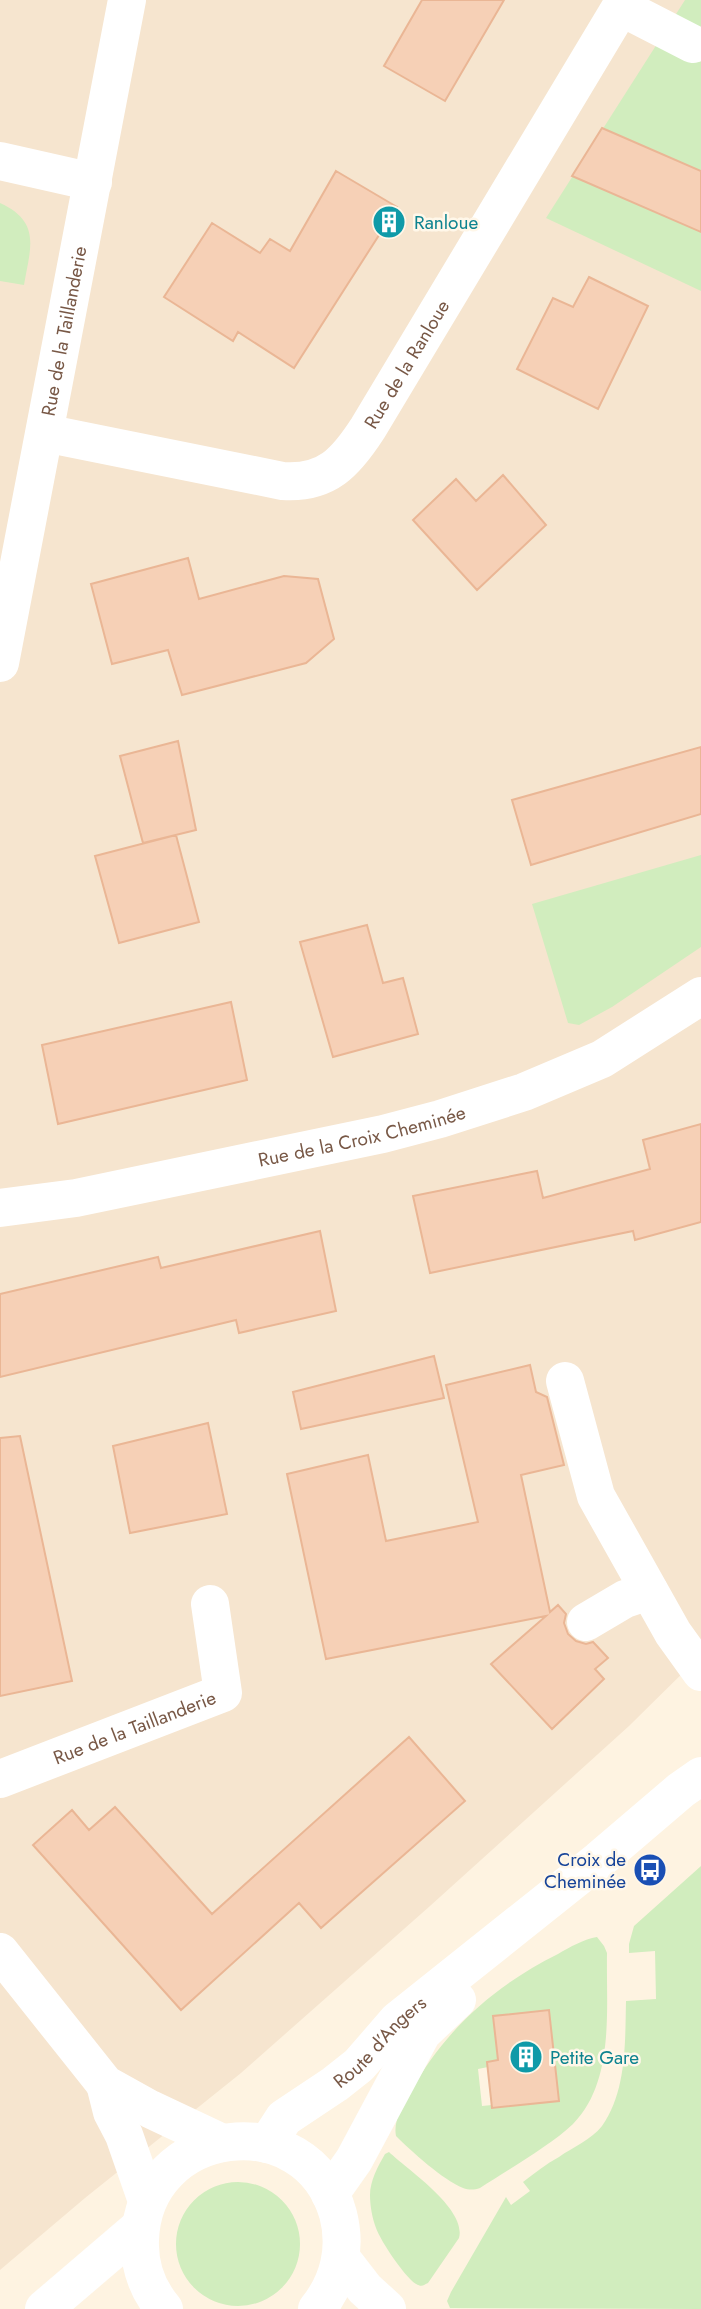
<svg xmlns="http://www.w3.org/2000/svg" width="701" height="2309" viewBox="0 0 701 2309" font-family="Jost,sans-serif">
  <style>
    .residential { fill: #f6e5cf }
    .green { fill: #d1edbe; fill-rule: evenodd }
    .building { fill: #f6d0b6; stroke: #eab695; stroke-width: 2 }
    .lines { fill: none; stroke-linecap: round; stroke-linejoin: round }
    .minor { stroke: #fff; stroke-width: 38 }
    .labels { text-anchor: middle; dominant-baseline: central; stroke-width: 5; stroke-linejoin: round; paint-order: stroke }
    .culture-label { font-size: 19px; fill: #0d838f; stroke: #fff7e9; text-anchor: start }
    .street-label { font-size: 19px; fill: #785846; stroke: #fff7e9 }
    .transit-label { font-size: 19px; fill: #164399; stroke: #fff7e9; text-anchor: end }
  </style>
  <rect width="100%" height="100%" fill="#fef3e1"/>
  <path class="residential" d="M 0,0 L 701,0 L 701,1655 L 629,1726 L 430,1906 L 241,2073 L 85,2198 L 0,2270 Z"/>
  <path class="green" d="M 685,0 L 701,0 L 701,291 L 546,218 Z
    M 0,203 C 42,222 30,249 24,285 L 0,281 Z
    M 701,855 L 701,947 L 612,1007 L 579,1025 L 568,1023 L 532,904 Z
    M 701,1866 L 701,2309 L 450,2308 L 447,2301 L 451,2292 L 506,2197 L 511,2205 L 530,2191 L 523,2182 C 535,2173 546,2164 559,2157 C 573,2147 591,2140 602,2126 C 627,2091 625,2041 626,2001 L 656,1999 L 655,1951 L 629,1953 L 629,1944 L 634,1926 Z
    M 597,1937 L 604,1946 L 607,1953 C 606,2009 615,2081 573,2124 C 550,2146 507,2170 480,2188 C 474,2190 469,2190 463,2188 C 443,2180 411,2151 396,2136 C 393,2121 403,2104 411,2091 C 446,2029 494,1986 558,1954 C 570,1947 584,1939 597,1937 ZM 493,2016 L 559,2101 L 493,2108 L 492,2105 L 482,2106 L 478,2069 L 488,2067 L 498,2060 Z
    M 389,2152 C 408,2170 467,2209 459,2238 L 428,2283 C 423,2285 423,2287 418,2285 C 407,2281 380,2240 376,2228 C 372,2218 370,2205 370,2195 C 370,2181 378,2166 385,2154 Z
    M176 2244a62 62 0 1 1 124 0a62 62 0 1 1-124 0Z"/>
  <path class="building" d="M 422,0 L 504,0 L 445,101 L 384,66 Z
    M 602,128 L 701,171 L 701,232 L 572,176 Z
    M 336,171 L 397,207 L 294,368 L 238,332 L 233,341 L 164,297 L 212,223 L 260,253 L 270,239 L 290,251 Z
    M 589,277 L 648,306 L 598,409 L 517,369 L 553,298 L 573,307 Z
    M 503,475 L 546,525 L 477,590 L 413,520 L 456,479 L 476,501 Z
    M 188,558 L 199,599 L 284,576 L 318,579 L 334,639 L 306,663 L 182,695 L 168,650 L 112,664 L 91,584 Z
    M 178,741 L 196,830 L 143,843 L 120,756 Z
    M 701,747 L 701,814 L 531,865 L 512,800 Z
    M 176,835 L 199,922 L 119,943 L 95,856 Z
    M 367,925 L 383,983 L 403,978 L 418,1034 L 333,1057 L 300,942 Z
    M 231,1002 L 247,1080 L 58,1124 L 42,1045 Z
    M 701,1124 L 701,1222 L 635,1240 L 633,1231 L 430,1273 L 413,1196 L 537,1171 L 543,1198 L 650,1169 L 643,1140 Z
    M 320,1231 L 336,1311 L 239,1333 L 236,1320 L 0,1377 L 0,1294 L 158,1257 L 161,1268 Z
    M 434,1356 L 444,1398 L 301,1429 L 293,1392 Z
    M 530,1365 L 536,1392 L 547,1397 L 564,1465 L 521,1475 L 550,1612 L 558,1605 L 566,1614 L 564,1623 L 568,1634 L 576,1641 L 586,1644 L 593,1642 L 608,1658 L 595,1669 L 604,1679 L 552,1729 L 491,1664 L 546,1616 L 326,1659 L 287,1474 L 368,1455 L 386,1541 L 478,1522 L 446,1385 Z
    M 208,1423 L 227,1514 L 130,1533 L 113,1446 Z
    M 20,1436 L 72,1681 L 0,1696 L 0,1438 Z
    M 409,1737 L 465,1801 L 321,1928 L 299,1903 L 181,2010 L 33,1845 L 72,1810 L 89,1830 L 115,1807 L 212,1914 Z
    M 549,2010 L 559,2101 L 492,2108 L 487,2062 L 498,2060 L 493,2016 Z"/>
  <g class="lines">
    <g class="minor">
      <path d="M 621,7 L 693,44"/>
      <path d="M 0,161 L 93,182"/>
      <path id="s1" d="M 45,433 L 283,481 C 327,484 346,462 368,428 L 625,0"/>
      <path id="s2" d="M 0,663 L 127,0"/>
      <path id="s3" d="M 0,1208 L 76,1198 L 383,1134 L 440,1119 L 524,1092 L 602,1059 L 701,996"/>
      <path d="M 565,1381 L 596,1496 L 673,1633 L 701,1672"/>
      <path d="M 586,1622 L 625,1599 L 649,1591"/>
      <path id="s4" d="M 0,1779 L 223,1693 L 210,1604"/>
      <path d="M 0,1952 L 105,2084 L 150,2109 L 220,2142"/>
      <path d="M 105,2084 L 112,2112 L 124,2135 L 147,2201"/>
      <path id="s5" d="M 267,2144 L 284,2118 L 335,2084 L 359,2065 L 398,2020 L 599,1860 L 681,1790 L 701,1776"/>
      <path d="M 330,2194 L 354,2160 L 422,2033 L 457,2000"/>
      <path d="M 341,2258 L 365,2289 L 387,2309"/>
      <path d="M 44,2309 L 140,2227"/>
      <path d="M 164,2309 C 148,2290 139,2266 140,2240 C 143,2125 307,2103 338,2214 C 347,2248 339,2282 317,2309"/>
    </g>
  </g>
  <defs>
    <symbol id="building-disc" viewBox="-11 -11 22 22"><circle r="9.5" fill="#0f9aa8" stroke="#fff7e9"/><path d="M-4-6H4V6H1V3H-1V6H-4ZM-2.5-4.3h1.7v1.8h-1.7ZM.8-4.3h1.7v1.8H.8ZM-2.5-1h1.7V.8h-1.7ZM.8-1h1.7V.8H.8Z" fill="#fff"/></symbol>
    <symbol id="bus-disc" viewBox="-11 -11 22 22"><circle r="9.5" fill="#1a4fb4" stroke="#fff7e9"/><path d="M-5-6H5V4H4V6H2V4H-2V6H-4V4H-5ZM-3.5-4V0h7V-4ZM-3.5 1.2v1.5H-2V1.2ZM2 1.2v1.5H3.5V1.2Z" fill="#fff"/></symbol>
  </defs>
  <g fill-rule="evenodd">
    <use href="#building-disc" x="370" y="203" width="38" height="38"/>
    <use href="#bus-disc" x="631" y="1851" width="38" height="38"/>
    <use href="#building-disc" x="507" y="2038" width="38" height="38"/>
  </g>
  <g class="labels">
    <g class="culture-label">
      <text x="414" y="222">Ranloue</text>
      <text x="550" y="2057">Petite Gare</text>
    </g>
    <g class="street-label">
      <text stroke="none"><textPath href="#s2" startOffset="338">Rue de la Taillanderie</textPath></text>
      <text stroke="none"><textPath href="#s1" startOffset="424">Rue de la Ranloue</textPath></text>
      <text stroke="none"><textPath href="#s3" startOffset="369">Rue de la Croix Cheminée</textPath></text>
      <text stroke="none"><textPath href="#s4" startOffset="144">Rue de la Taillanderie</textPath></text>
      <text stroke="none"><textPath href="#s5" startOffset="154">Route d’Angers</textPath></text>
    </g>
    <g class="transit-label">
      <text x="626" y="1859">Croix de<tspan x="626" dy="22">Cheminée</tspan></text>
    </g>
  </g>
</svg>
